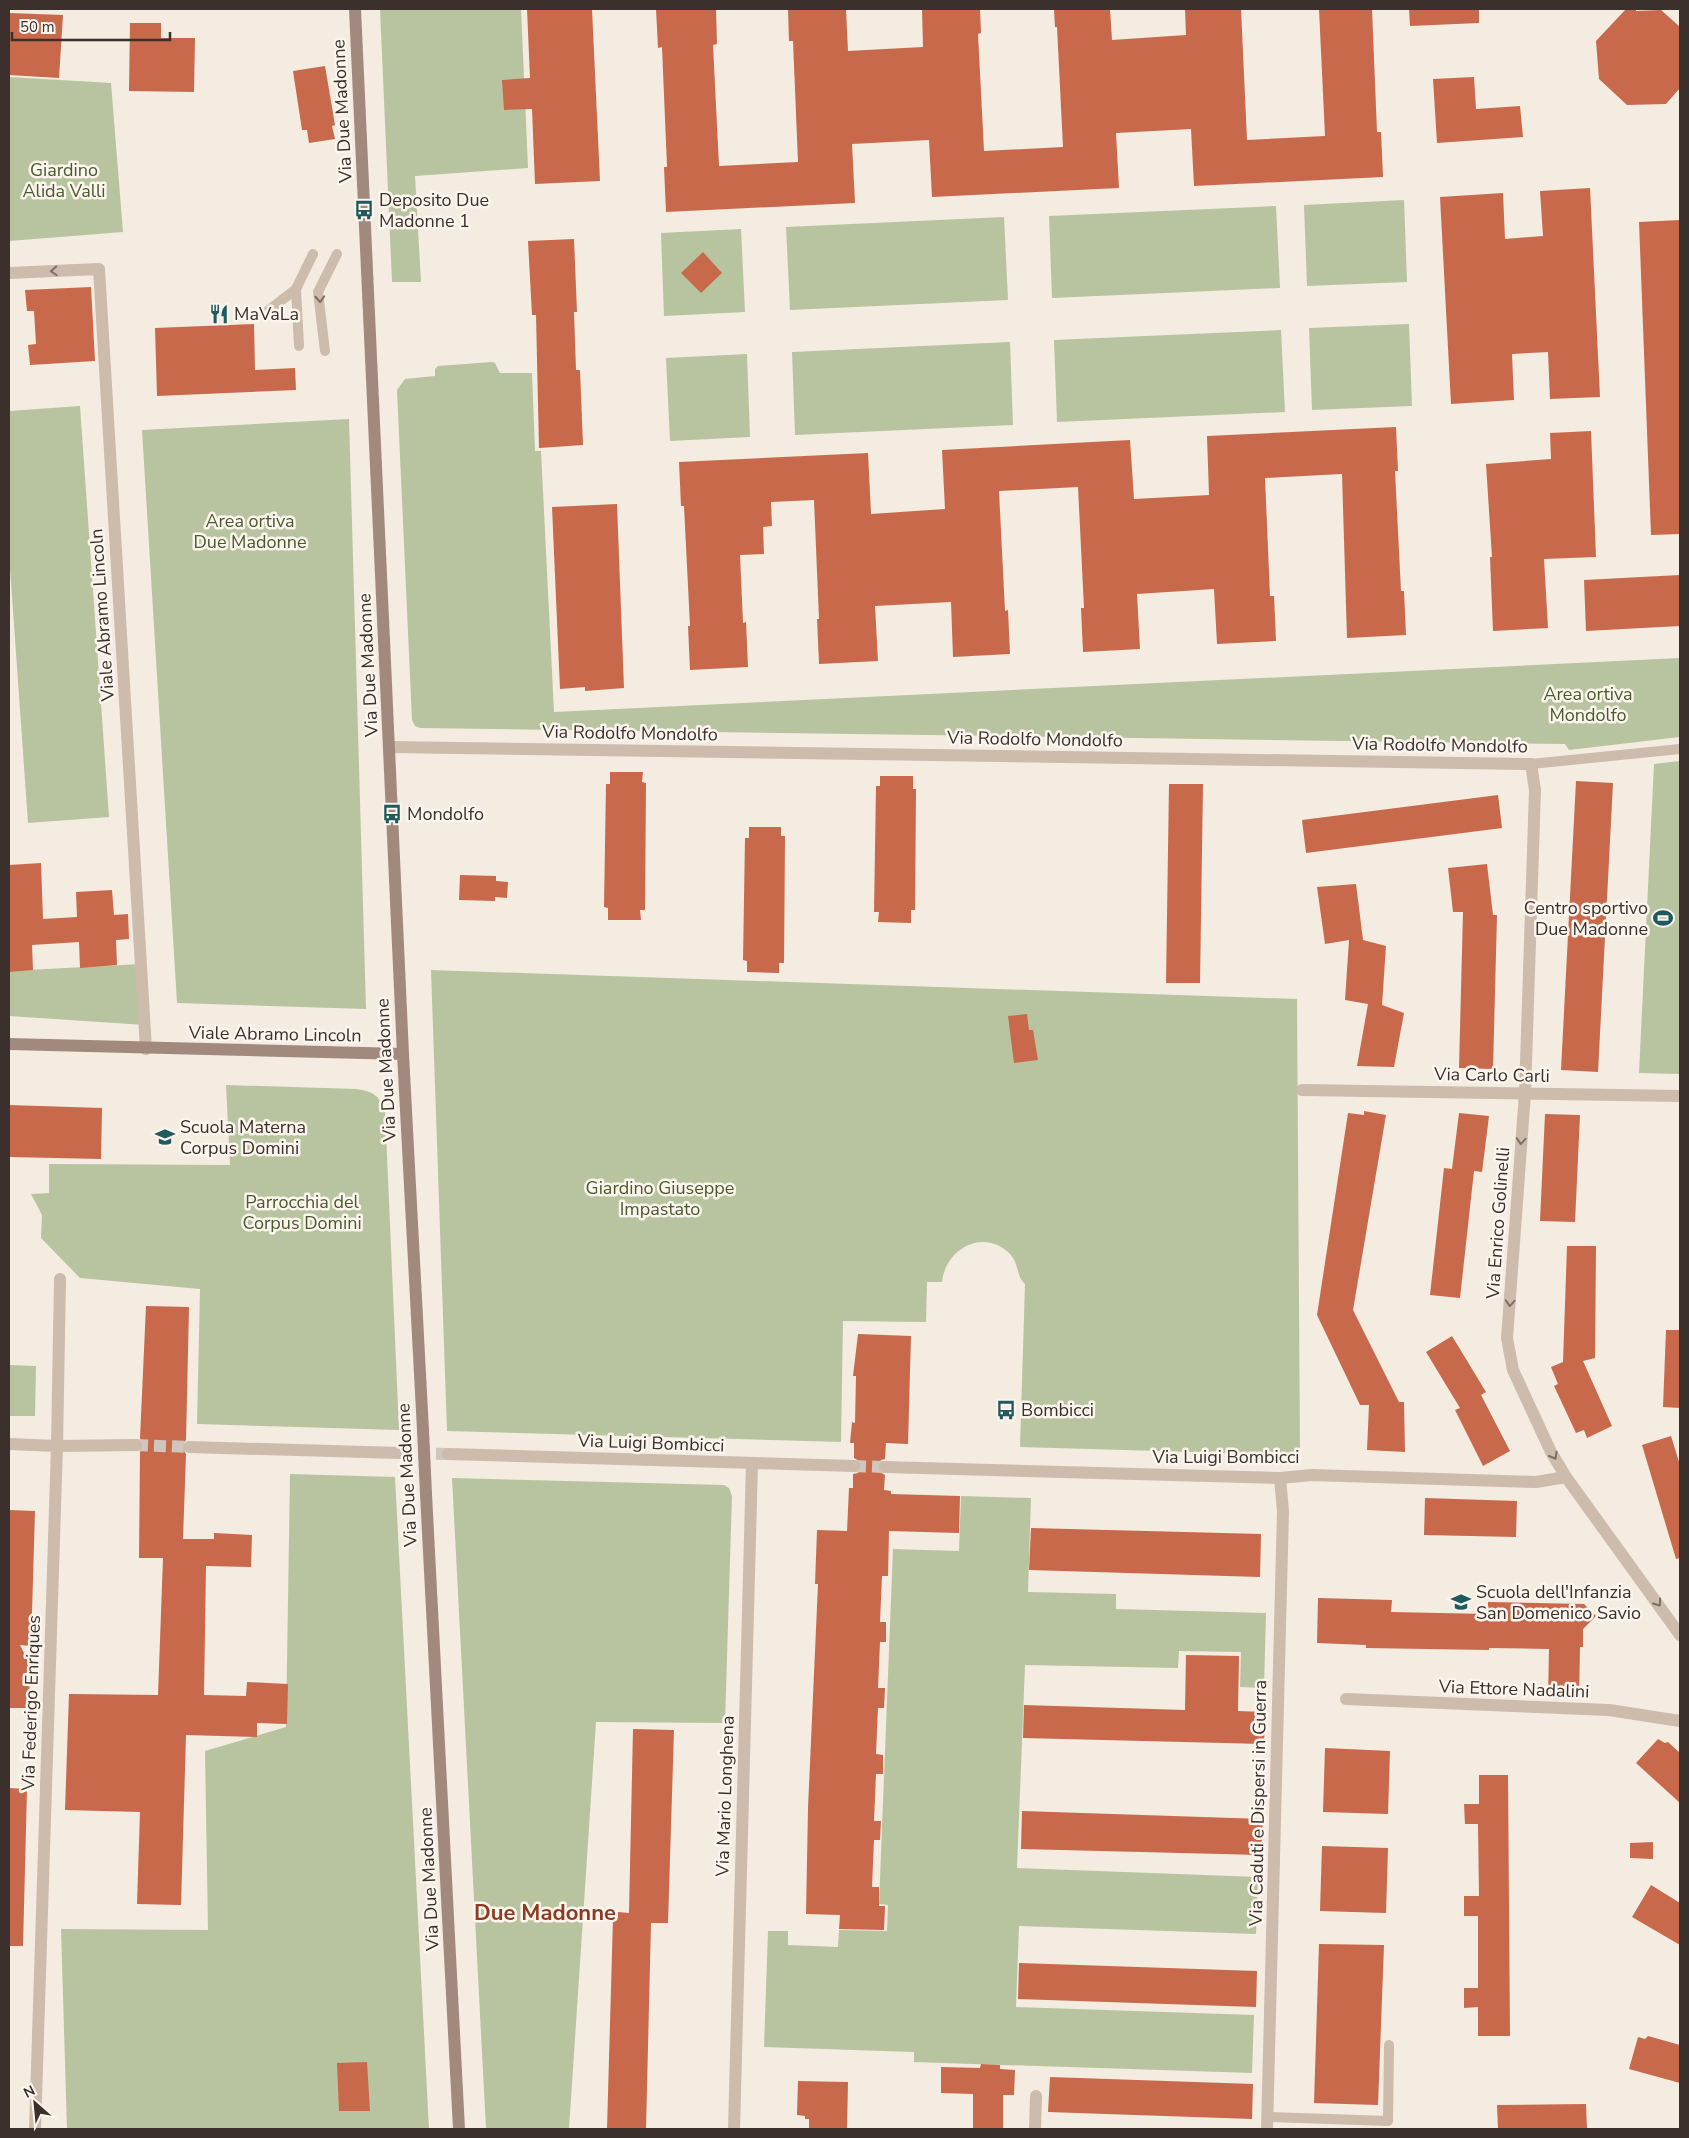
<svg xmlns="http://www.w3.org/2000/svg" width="1689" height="2138" viewBox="0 0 1689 2138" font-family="'Nunito Sans',sans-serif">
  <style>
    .green { fill: #b8c4a0 }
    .building { fill: #c8694b }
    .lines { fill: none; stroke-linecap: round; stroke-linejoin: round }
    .street-tunnel { stroke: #cfc6bd; stroke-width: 12; stroke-dasharray: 12 6; stroke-linecap: butt }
    .lane { stroke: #cdbbac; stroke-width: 10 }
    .street { stroke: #cdbbac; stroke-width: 12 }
    .secondary { stroke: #a18a7d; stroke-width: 12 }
    .secondary-bridge { stroke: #a18a7d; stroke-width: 12 }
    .oneway { stroke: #7d6f65 }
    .labels { text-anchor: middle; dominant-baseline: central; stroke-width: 5; stroke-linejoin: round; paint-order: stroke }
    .street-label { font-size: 18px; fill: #3b302b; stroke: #fbf5ee }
    .park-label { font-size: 18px; fill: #4a5a2e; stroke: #fbf5ee }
    .poi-label { font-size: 18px; fill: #3b302b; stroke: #fbf5ee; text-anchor: start }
    .district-label { font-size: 22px; font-weight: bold; fill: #8c3b22; stroke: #fbf5ee }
  </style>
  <rect width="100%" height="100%" fill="#f4ebe1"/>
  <path class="green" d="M 380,9 L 521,9 L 528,168 L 415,176 L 421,282 L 392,282 Z
    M 9,77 L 111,83 L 123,232 L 9,241 Z
    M 1404,200 L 1407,282 L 1307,286 L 1304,205 Z
    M 1276,206 L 1280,288 L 1052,298 L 1049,216 Z
    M 1004,217 L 1008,300 L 790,310 L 786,227 Z
    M 741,229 L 745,312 L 664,316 L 661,233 Z
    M 1409,324 L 1412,406 L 1312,410 L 1309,328 Z
    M 1281,330 L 1285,412 L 1057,422 L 1054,340 Z
    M 1010,342 L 1013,425 L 795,435 L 792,352 Z
    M 747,354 L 750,437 L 670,441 L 666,358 Z
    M 492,362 L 495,363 L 500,373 L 532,373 L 535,451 L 541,451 L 554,712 L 1680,658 L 1680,737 L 1569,750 L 1565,744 L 420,728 L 415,726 L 412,720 L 397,390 L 405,379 L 435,376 L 435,369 L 438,366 Z
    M 80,406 L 109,817 L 28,823 L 9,554 L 9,411 Z
    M 349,419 L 366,1009 L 177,1003 L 142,430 Z
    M 1680,761 L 1680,1074 L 1639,1073 L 1654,764 Z
    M 141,964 L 145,1025 L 9,1016 L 9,971 Z
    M 431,970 L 1297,999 L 1300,1455 L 1020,1447 L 1025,1284 C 1016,1276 1019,1263 1010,1254 C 984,1228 946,1248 942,1282 L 927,1282 L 926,1322 L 843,1321 L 841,1442 L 447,1431 Z
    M 226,1085 L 356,1089 C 372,1091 379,1095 385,1110 L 399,1430 L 197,1424 L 200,1289 L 80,1278 L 41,1238 L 42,1215 L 31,1194 L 49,1193 L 49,1164 L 230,1165 Z
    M 9,1365 L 36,1366 L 35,1416 L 9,1416 Z
    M 290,1474 L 395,1477 L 429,2129 L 67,2129 L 61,1929 L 208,1930 L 205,1751 L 286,1727 Z
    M 452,1478 L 724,1485 L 729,1488 L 732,1496 L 725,1723 L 596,1722 L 569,2129 L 486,2129 Z
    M 961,1496 L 1031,1498 L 1028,1592 L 1116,1594 L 1116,1609 L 1266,1613 L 1264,1688 L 1240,1687 L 1241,1652 L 1179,1651 L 1178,1668 L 1025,1665 L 1017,1868 L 1258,1877 L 1256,1934 L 1019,1926 L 1016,2007 L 1254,2015 L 1252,2073 L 914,2062 L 914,2052 L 764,2047 L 768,1931 L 788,1931 L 788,1945 L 838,1947 L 839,1930 L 887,1931 L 888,1905 L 879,1904 L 893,1549 L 959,1551 Z"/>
  <path class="building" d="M 527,9 L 592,9 L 600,181 L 535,184 L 532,109 L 504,110 L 502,80 L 530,78 Z
    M 656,9 L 716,9 L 717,44 L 713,45 L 719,166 L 798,162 L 793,41 L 789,41 L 788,9 L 846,9 L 848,51 L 923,47 L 922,9 L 980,9 L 981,33 L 978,34 L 984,151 L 1063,147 L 1057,27 L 1055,27 L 1054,9 L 1110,9 L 1112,40 L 1186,35 L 1185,9 L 1241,9 L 1247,140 L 1325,136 L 1319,9 L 1372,9 L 1377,132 L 1381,132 L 1383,177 L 1194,186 L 1191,129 L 1116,133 L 1119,188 L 932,197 L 929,140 L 852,144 L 855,203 L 666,212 L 664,167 L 667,167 L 662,47 L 658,48 Z
    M 1409,9 L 1479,9 L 1479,23 L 1410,26 Z
    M 1626,9 L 1636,9 L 1636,11 L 1661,10 L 1680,27 L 1680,88 L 1666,104 L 1627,105 L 1599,79 L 1596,41 Z
    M 9,13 L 63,15 L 59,78 L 9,75 Z
    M 130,23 L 161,23 L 161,38 L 195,38 L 194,92 L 129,91 Z
    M 325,66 L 335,125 L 332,126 L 335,139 L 309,143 L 307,130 L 302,130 L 293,71 Z
    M 1474,77 L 1476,109 L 1520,106 L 1523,137 L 1437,143 L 1433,79 Z
    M 1590,188 L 1600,397 L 1550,399 L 1548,352 L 1512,354 L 1514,400 L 1451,404 L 1440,197 L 1503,193 L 1505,239 L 1543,236 L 1540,191 Z
    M 1680,220 L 1680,534 L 1651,535 L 1639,222 Z
    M 574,239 L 577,312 L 574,312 L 576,370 L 580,370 L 583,445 L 539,448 L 536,315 L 532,315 L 528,241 Z
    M 703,252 L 722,273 L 701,293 L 681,273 Z
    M 91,287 L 95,361 L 30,365 L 28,345 L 36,344 L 34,311 L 27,311 L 25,290 Z
    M 254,324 L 255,370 L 295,368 L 296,390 L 157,396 L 155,328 Z
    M 1396,427 L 1398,471 L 1395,471 L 1401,591 L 1404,591 L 1406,635 L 1347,638 L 1342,474 L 1265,478 L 1270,596 L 1274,596 L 1276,641 L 1217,644 L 1214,589 L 1137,594 L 1140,649 L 1083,652 L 1081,608 L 1084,608 L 1078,487 L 999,491 L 1005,611 L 1008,610 L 1010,654 L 953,657 L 951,602 L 875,606 L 878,661 L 819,664 L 817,619 L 819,619 L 814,500 L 771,502 L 772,526 L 763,527 L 764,554 L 740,555 L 743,623 L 746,622 L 748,667 L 690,670 L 688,626 L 690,626 L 684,506 L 681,506 L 679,462 L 868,453 L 871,514 L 945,509 L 942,450 L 1130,440 L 1134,499 L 1209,495 L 1207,436 Z
    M 1591,431 L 1596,557 L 1544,559 L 1548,628 L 1493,631 L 1490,557 L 1492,557 L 1486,464 L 1551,459 L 1550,433 Z
    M 617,504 L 624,688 L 585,691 L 585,687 L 560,689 L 552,507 Z
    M 1680,575 L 1680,626 L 1586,631 L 1584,580 Z
    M 610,772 L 643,772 L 642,782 L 646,783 L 645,910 L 640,910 L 641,920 L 608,920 L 608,908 L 604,907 L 606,784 L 610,784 Z
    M 880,776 L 913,776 L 913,789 L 916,789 L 915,910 L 911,910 L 911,923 L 878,922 L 879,912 L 874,912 L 876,786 L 880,786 Z
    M 1576,781 L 1613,783 L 1598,1072 L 1561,1070 Z
    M 1169,784 L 1203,784 L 1200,983 L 1166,983 Z
    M 1498,795 L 1502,828 L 1306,853 L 1302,820 Z
    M 749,827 L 781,827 L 781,836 L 785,836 L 784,963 L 779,963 L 779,973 L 747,972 L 747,961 L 743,960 L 745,838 L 749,838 Z
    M 41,863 L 43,919 L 77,917 L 76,892 L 112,890 L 114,915 L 128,914 L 129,939 L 116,940 L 117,965 L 80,968 L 79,942 L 32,945 L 33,970 L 9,972 L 9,865 Z
    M 1487,864 L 1493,915 L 1497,915 L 1493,1069 L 1459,1068 L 1463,912 L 1453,912 L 1448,868 Z
    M 460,875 L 496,876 L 496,881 L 508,882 L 507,898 L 495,897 L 495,901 L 459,900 Z
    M 1356,884 L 1363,940 L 1386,946 L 1382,1005 L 1404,1013 L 1394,1067 L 1357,1066 L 1368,1004 L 1345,1000 L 1349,940 L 1325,944 L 1317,887 Z
    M 1027,1014 L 1029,1030 L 1033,1030 L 1038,1060 L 1014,1063 L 1008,1016 Z
    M 9,1105 L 102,1108 L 101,1159 L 9,1157 Z
    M 1364,1111 L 1386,1115 L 1353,1310 L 1399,1402 L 1404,1402 L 1405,1452 L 1367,1450 L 1369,1405 L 1360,1405 L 1317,1315 L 1348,1113 L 1364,1115 Z
    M 1459,1113 L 1489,1116 L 1482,1172 L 1474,1171 L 1460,1298 L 1430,1295 L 1444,1168 L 1452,1169 Z
    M 1545,1114 L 1580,1115 L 1575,1222 L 1540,1221 Z
    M 1567,1246 L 1596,1246 L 1595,1358 L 1583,1361 L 1612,1426 L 1587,1438 L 1584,1430 L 1576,1433 L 1554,1386 L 1558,1384 L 1551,1367 L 1563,1362 Z
    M 146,1306 L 189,1307 L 186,1440 L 181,1446 L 186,1454 L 183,1539 L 214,1539 L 214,1533 L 252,1535 L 251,1567 L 206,1566 L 204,1695 L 246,1696 L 247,1682 L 288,1684 L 287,1724 L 257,1723 L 257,1737 L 186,1735 L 181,1905 L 137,1904 L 140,1812 L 65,1810 L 69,1694 L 158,1695 L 163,1558 L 139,1558 L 140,1452 L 144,1445 L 140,1438 Z
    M 1666,1330 L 1680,1330 L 1680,1408 L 1663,1407 Z
    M 858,1334 L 911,1336 L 908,1444 L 886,1443 L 885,1459 L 881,1460 L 877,1466 L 878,1471 L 885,1475 L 884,1490 L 891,1491 L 891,1494 L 960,1496 L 959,1533 L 889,1531 L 888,1576 L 882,1576 L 880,1622 L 886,1622 L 886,1642 L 880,1642 L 878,1688 L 885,1688 L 884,1708 L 878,1708 L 876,1754 L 883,1755 L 883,1774 L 876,1774 L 874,1821 L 881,1821 L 880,1840 L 874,1840 L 872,1887 L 879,1887 L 879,1906 L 885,1906 L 884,1930 L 839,1929 L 840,1915 L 806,1914 L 808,1808 L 818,1584 L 815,1584 L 817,1530 L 847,1531 L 849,1488 L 853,1488 L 853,1474 L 858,1473 L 862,1467 L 861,1462 L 854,1458 L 854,1443 L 850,1443 L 852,1422 L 855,1423 L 856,1376 L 853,1376 Z
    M 1452,1336 L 1486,1392 L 1481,1395 L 1510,1451 L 1483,1466 L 1455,1410 L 1460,1408 L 1426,1352 Z
    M 1671,1436 L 1680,1465 L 1680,1558 L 1676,1559 L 1642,1445 Z
    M 1425,1498 L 1517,1501 L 1516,1537 L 1424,1535 Z
    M 9,1510 L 35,1511 L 31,1646 L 20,1645 L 30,1665 L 29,1708 L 9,1708 Z
    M 1031,1528 L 1261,1534 L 1260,1577 L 1029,1570 Z
    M 1318,1598 L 1392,1600 L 1391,1612 L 1488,1614 L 1488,1602 L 1584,1604 L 1596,1616 L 1583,1629 L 1583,1647 L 1580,1647 L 1579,1699 L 1548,1698 L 1549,1649 L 1489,1648 L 1489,1650 L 1366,1648 L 1366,1645 L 1317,1643 Z
    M 1186,1655 L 1239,1656 L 1238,1711 L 1265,1712 L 1264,1744 L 1023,1738 L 1024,1705 L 1185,1710 Z
    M 633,1729 L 674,1730 L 668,1923 L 651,1923 L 646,2129 L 607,2129 L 613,1918 L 618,1918 L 618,1912 L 629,1913 Z
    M 1658,1739 L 1665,1743 L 1668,1742 L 1680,1753 L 1680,1803 L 1636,1763 Z
    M 1325,1748 L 1390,1751 L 1388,1814 L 1323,1812 Z
    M 1479,1775 L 1508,1775 L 1510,2036 L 1478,2036 L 1478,2007 L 1464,2008 L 1464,1988 L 1478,1988 L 1478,1916 L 1464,1916 L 1464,1896 L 1479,1896 L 1478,1824 L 1465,1824 L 1464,1804 L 1479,1804 Z
    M 9,1788 L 27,1789 L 23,1946 L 9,1946 Z
    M 1022,1811 L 1263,1819 L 1261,1855 L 1021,1849 Z
    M 1653,1842 L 1653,1859 L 1630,1858 L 1630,1843 Z
    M 1322,1846 L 1388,1848 L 1386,1913 L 1320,1911 Z
    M 1651,1885 L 1680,1903 L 1680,1945 L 1632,1917 Z
    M 1319,1944 L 1384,1945 L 1378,2105 L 1314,2103 Z
    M 1019,1963 L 1257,1971 L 1256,2007 L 1018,1999 Z
    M 1648,2036 L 1680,2045 L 1680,2083 L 1629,2069 L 1638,2037 L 1645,2039 Z
    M 367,2062 L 370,2111 L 339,2111 L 337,2063 Z
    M 981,2064 L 1000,2065 L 1000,2069 L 1015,2070 L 1014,2095 L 1003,2095 L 1003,2129 L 973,2129 L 973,2094 L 941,2093 L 941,2067 L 980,2068 Z
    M 1050,2077 L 1253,2084 L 1252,2119 L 1048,2112 Z
    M 798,2081 L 848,2082 L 847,2129 L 809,2129 L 809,2119 L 805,2119 L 805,2116 L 797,2115 Z
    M 1586,2104 L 1587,2129 L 1498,2129 L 1497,2105 Z"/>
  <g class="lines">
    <path class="street-tunnel" d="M 136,1445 L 189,1447
      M 400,1453 L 448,1454
      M 854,1466 L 885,1467"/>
    <path class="lane" d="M 269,310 L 296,289
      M 299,346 L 296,289 L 313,254
      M 325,351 L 318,292 L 337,254
      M 1531,764 L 1680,749
      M 1267,2117 L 1388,2121 L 1389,2045"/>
    <path class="street" d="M 9,273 L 99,269 L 146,1049
      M 389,747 L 1531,764 L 1535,790 L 1525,1093 L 1507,1338 L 1513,1370 L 1551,1452 L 1566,1477 L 1680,1635
      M 1302,1090 L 1680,1096
      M 9,1444 L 57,1446 L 136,1445
      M 189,1447 L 400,1453
      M 448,1454 L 854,1466
      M 885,1467 L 1280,1478 L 1312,1475 L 1536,1482 L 1566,1477
      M 1346,1699 L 1609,1710 L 1680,1721
      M 35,2129 L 57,1446 L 60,1279
      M 734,2129 L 752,1463
      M 1035,2129 L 1036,2096
      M 1267,2129 L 1283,1511 L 1280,1478"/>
    <path class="secondary" d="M 355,9 L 403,1054 L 423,1430
      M 9,1044 L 403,1054
      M 426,1494 L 459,2129"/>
    <path class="secondary-bridge" d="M 423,1430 L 426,1494"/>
  </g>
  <defs><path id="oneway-chevron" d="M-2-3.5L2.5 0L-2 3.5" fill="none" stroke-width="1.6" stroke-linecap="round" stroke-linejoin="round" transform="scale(1.25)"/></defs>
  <g class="oneway">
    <use href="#oneway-chevron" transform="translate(54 271) rotate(177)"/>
    <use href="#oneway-chevron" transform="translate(320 299) rotate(87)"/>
    <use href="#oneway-chevron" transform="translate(1521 1141) rotate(94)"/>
    <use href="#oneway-chevron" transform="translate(1510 1303) rotate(94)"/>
    <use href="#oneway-chevron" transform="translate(1554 1456) rotate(60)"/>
    <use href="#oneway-chevron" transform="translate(1658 1603) rotate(54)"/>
  </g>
  <defs>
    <symbol id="bus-bare" viewBox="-9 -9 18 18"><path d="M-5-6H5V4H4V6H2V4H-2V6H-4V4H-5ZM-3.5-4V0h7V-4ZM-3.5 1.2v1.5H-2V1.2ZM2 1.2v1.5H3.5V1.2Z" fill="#1f5a5e" stroke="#fbf5ee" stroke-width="2.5" paint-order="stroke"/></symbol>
    <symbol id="restaurant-bare" viewBox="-9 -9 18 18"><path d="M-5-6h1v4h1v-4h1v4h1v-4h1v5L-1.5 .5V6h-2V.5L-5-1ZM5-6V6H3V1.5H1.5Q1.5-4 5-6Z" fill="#1f5a5e" stroke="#fbf5ee" stroke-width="2.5" paint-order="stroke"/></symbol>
    <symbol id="stadium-bare" viewBox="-9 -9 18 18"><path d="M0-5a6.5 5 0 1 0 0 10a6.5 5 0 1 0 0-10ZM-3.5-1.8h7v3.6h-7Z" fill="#1f5a5e" stroke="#fbf5ee" stroke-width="2.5" paint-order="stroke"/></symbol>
    <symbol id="school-bare" viewBox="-9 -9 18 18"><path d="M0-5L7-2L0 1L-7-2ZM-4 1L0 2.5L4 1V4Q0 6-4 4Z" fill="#1f5a5e" stroke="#fbf5ee" stroke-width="2.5" paint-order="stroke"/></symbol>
  </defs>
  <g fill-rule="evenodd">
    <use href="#bus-bare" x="350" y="196" width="28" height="28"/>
    <use href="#restaurant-bare" x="205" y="300" width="28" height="28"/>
    <use href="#bus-bare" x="378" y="800" width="28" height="28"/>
    <use href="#stadium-bare" x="1649" y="904" width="28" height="28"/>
    <use href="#school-bare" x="151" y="1123" width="28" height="28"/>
    <use href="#bus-bare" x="992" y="1396" width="28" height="28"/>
    <use href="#school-bare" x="1447" y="1588" width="28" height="28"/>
  </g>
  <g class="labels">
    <g class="street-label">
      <text transform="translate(342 111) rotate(-93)">Via Due Madonne</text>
      <text transform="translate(102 615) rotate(-94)">Viale Abramo Lincoln</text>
      <text transform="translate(368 665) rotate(-93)">Via Due Madonne</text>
      <text transform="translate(630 733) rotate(1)">Via Rodolfo Mondolfo</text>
      <text transform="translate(1035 739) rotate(1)">Via Rodolfo Mondolfo</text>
      <text transform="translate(1440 745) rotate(1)">Via Rodolfo Mondolfo</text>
      <text transform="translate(275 1034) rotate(1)">Viale Abramo Lincoln</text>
      <text transform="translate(386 1070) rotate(-93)">Via Due Madonne</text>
      <text transform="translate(1492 1075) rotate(1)">Via Carlo Carli</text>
      <text transform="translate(1498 1223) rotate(-86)">Via Enrico Golinelli</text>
      <text transform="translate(651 1443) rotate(2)">Via Luigi Bombicci</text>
      <text x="1226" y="1457">Via Luigi Bombicci</text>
      <text transform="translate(407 1475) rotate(-93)">Via Due Madonne</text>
      <text transform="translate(1514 1689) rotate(2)">Via Ettore Nadalini</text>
      <text transform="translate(31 1703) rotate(-88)">Via Federigo Enriques</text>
      <text transform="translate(725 1796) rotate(-88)">Via Mario Longhena</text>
      <text transform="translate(1258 1803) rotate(-89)">Via Caduti e Dispersi in Guerra</text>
      <text transform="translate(429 1879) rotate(-93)">Via Due Madonne</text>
    </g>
    <g class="park-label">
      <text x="64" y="170">Giardino<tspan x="64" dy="21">Alida Valli</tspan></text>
      <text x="250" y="521">Area ortiva<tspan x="250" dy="21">Due Madonne</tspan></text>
      <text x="1588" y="694">Area ortiva<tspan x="1588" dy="21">Mondolfo</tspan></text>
      <text x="660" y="1188">Giardino Giuseppe<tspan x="660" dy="21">Impastato</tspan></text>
      <text x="302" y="1202">Parrocchia del<tspan x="302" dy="21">Corpus Domini</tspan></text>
    </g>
    <g class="poi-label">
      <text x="379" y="200">Deposito Due<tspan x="379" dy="21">Madonne 1</tspan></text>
      <text x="234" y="314">MaVaLa</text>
      <text x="407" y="814">Mondolfo</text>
      <text x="1648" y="908" text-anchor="end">Centro sportivo<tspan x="1648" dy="21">Due Madonne</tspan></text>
      <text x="180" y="1127">Scuola Materna<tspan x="180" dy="21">Corpus Domini</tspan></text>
      <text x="1021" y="1410">Bombicci</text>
      <text x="1476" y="1592">Scuola dell'Infanzia<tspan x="1476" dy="21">San Domenico Savio</tspan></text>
    </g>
    <g class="district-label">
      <text x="545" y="1913">Due Madonne</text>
    </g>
  </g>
  <rect width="1689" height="2138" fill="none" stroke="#3b302b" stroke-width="20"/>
  <g transform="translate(35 2103) rotate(333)" stroke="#fbf5ee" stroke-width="4" paint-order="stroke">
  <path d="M0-4L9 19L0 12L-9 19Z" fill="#3b302b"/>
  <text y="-8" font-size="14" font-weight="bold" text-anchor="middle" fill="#3b302b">N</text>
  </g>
  <path d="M12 32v8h158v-8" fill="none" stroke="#3b302b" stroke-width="2.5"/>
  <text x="20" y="32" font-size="15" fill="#3b302b" stroke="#fbf5ee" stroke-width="4" paint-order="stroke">50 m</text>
</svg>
